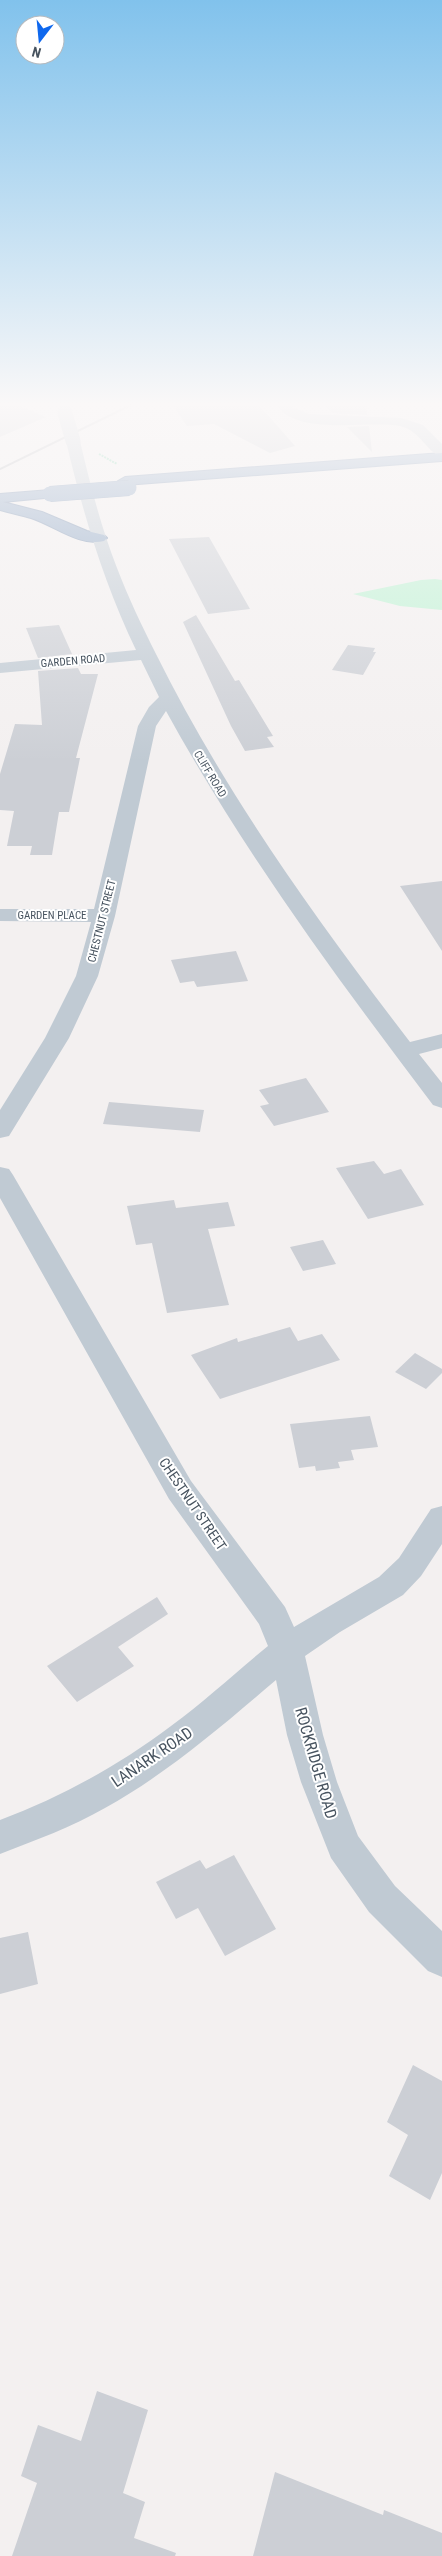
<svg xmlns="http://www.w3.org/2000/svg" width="442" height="2556" viewBox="0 0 442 2556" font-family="'Roboto Condensed',sans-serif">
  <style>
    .green { fill: #bdf2d3 }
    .building { fill: #cccfd5 }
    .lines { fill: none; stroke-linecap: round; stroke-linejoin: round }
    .highway-casing { stroke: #718bad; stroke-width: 2 }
    .path { stroke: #73d2a7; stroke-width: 2; stroke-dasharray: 2 1; stroke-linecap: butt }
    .minor { fill: #c0cad3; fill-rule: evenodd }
    .highway { fill: #85a0c1; fill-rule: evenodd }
    .rail { stroke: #b2b5bb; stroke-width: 2 }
    .highway-bridge-casing { stroke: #718bad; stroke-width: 16; stroke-linecap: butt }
    .minor-bridge { stroke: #c0cad3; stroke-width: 15 }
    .highway-bridge { stroke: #85a0c1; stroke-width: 15 }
    .labels { text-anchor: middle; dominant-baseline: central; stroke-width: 4; stroke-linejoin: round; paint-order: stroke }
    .far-street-label { font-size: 11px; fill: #47535f; stroke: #fff }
    .street-label { font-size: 14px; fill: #47535f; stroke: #fff }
    .near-street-label { font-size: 16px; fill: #47535f; stroke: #fff }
  </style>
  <rect width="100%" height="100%" fill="#f3f0f0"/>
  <path class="green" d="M 435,579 L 442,580 L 442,610 L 400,606 L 353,594 L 421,580 Z"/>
  <path class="building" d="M 0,404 L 15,404 L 46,417 L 0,437 Z
    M 172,404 L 258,404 L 295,446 L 270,453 L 214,424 L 187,426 Z
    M 324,404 L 366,404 L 367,415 L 333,413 Z
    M 369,426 L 372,452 L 347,427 Z
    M 209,537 L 250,609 L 208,614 L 169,539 Z
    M 196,615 L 235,681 L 239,680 L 273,736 L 267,737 L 274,747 L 245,751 L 231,726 L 183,622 Z
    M 59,625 L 72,654 L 38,658 L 26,628 Z
    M 348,645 L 375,648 L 373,652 L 376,652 L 363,675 L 332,670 Z
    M 78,668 L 81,674 L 98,674 L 76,758 L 80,758 L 69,812 L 59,812 L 52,855 L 30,855 L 32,846 L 7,846 L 14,811 L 0,810 L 0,774 L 15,724 L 42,725 L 38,671 Z
    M 442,881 L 442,951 L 400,886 Z
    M 236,951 L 248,981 L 197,987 L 194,981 L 180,983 L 171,960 Z
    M 306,1078 L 329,1112 L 274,1126 L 260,1106 L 269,1104 L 259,1090 Z
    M 109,1102 L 204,1110 L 200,1132 L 103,1124 Z
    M 374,1161 L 384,1174 L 401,1169 L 424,1205 L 368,1219 L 336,1168 Z
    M 174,1200 L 176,1208 L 228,1202 L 235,1226 L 208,1229 L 229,1305 L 167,1313 L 152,1243 L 136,1245 L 127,1206 Z
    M 323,1240 L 336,1264 L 303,1271 L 290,1247 Z
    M 290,1327 L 298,1341 L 322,1334 L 340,1360 L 220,1399 L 191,1355 L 237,1338 L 238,1342 Z
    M 415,1353 L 442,1369 L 442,1373 L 426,1389 L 395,1372 Z
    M 370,1416 L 378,1447 L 351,1450 L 354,1460 L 338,1462 L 340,1468 L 316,1471 L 315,1466 L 299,1468 L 290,1424 Z
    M 157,1597 L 168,1614 L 118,1647 L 134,1666 L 77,1702 L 47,1666 Z
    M 234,1855 L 276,1929 L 225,1956 L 198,1908 L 176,1919 L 156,1882 L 200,1860 L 206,1869 Z
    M 28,1932 L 38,1984 L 0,1994 L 0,1938 Z
    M 413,2065 L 442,2081 L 442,2173 L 430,2200 L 389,2176 L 408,2135 L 387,2122 Z
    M 97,2391 L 148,2410 L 123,2493 L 145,2502 L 134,2538 L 176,2553 L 175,2556 L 12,2556 L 37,2483 L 21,2476 L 38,2425 L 81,2441 Z
    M 275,2472 L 383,2515 L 384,2510 L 442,2533 L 442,2556 L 253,2556 Z"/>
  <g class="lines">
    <defs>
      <path id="highway" d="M 442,453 L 442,461 L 125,485 L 118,481 L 125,477 Z
        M 50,490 L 55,491 L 57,494 L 55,497 L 3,502 L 42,512 L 87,531 L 104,535 L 107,538 L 104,541 C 80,547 53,525 31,518 C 21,515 10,513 0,510 L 0,494 Z"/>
    </defs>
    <use href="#highway" class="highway-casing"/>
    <path class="path" d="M 99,454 L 117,464"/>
    <path class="minor" d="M 281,404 L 294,404 L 293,407 L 309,414 L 401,418 L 423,425 L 442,444 L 442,457 C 427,453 421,431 400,426 C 368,420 300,436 278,407 Z
      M 73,437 L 80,441 C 90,484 101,527 117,568 C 128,597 142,626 156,654 C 225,793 315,918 410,1042 L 442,1034 L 442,1048 L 419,1054 L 442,1083 L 442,1108 L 433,1105 C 337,978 243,851 166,711 L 156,726 L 115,916 L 98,976 L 69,1038 L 9,1136 L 0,1138 L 0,1110 L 45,1038 L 76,976 L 91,922 L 0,921 L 0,909 L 94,909 L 138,726 L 149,707 L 159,697 L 141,660 L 0,673 L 0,663 L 136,650 C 104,583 83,514 66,441 Z
      M 0,1167 L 9,1169 L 13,1175 L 191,1481 L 285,1607 L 294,1627 L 379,1577 L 399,1558 L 431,1509 L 442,1506 L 442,1544 L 421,1576 L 403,1595 L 340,1632 L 305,1656 L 323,1735 L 337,1782 L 358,1836 L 395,1886 L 442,1931 L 442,1977 L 428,1971 L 369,1912 L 331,1858 L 301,1782 L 287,1735 L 276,1680 C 222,1726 168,1773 105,1808 C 72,1827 36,1840 0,1854 L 0,1820 C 61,1797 118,1766 171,1726 C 205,1701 236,1672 268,1646 L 259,1624 L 169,1499 L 0,1198 Z"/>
    <use href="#highway" class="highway"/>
    <path class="rail" d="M 0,469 L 133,404"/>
    <defs>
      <path id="highway-bridge" d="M 50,494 L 129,488"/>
    </defs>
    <use href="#highway-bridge" class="highway-bridge-casing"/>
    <path class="minor-bridge" d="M 65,413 L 73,441"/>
    <use href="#highway-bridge" class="highway-bridge"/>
  </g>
  <linearGradient id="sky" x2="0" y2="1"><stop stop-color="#81c2ec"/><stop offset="0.53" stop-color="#faf8f8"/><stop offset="1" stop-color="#faf8f8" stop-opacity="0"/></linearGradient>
  <rect width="442" height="762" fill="url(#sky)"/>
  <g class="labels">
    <g class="far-street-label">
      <text transform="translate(73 661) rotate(-5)">GARDEN ROAD</text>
      <text transform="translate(210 774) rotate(59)">CLIFF ROAD</text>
      <text x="52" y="915">GARDEN PLACE</text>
      <text transform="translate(102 921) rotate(-76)">CHESTNUT STREET</text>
    </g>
    <g class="street-label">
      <text transform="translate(193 1504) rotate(56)">CHESTNUT STREET</text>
    </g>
    <g class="near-street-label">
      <text transform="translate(152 1757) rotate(-34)">LANARK ROAD</text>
      <text transform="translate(316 1763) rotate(74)">ROCKRIDGE ROAD</text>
    </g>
  </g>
  <g transform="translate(40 40) rotate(196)"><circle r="24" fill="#ffffff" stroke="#b5babf"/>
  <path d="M0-4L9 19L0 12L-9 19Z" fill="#0f68ee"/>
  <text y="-8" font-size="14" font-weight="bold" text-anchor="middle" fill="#47535f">N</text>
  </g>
</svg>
